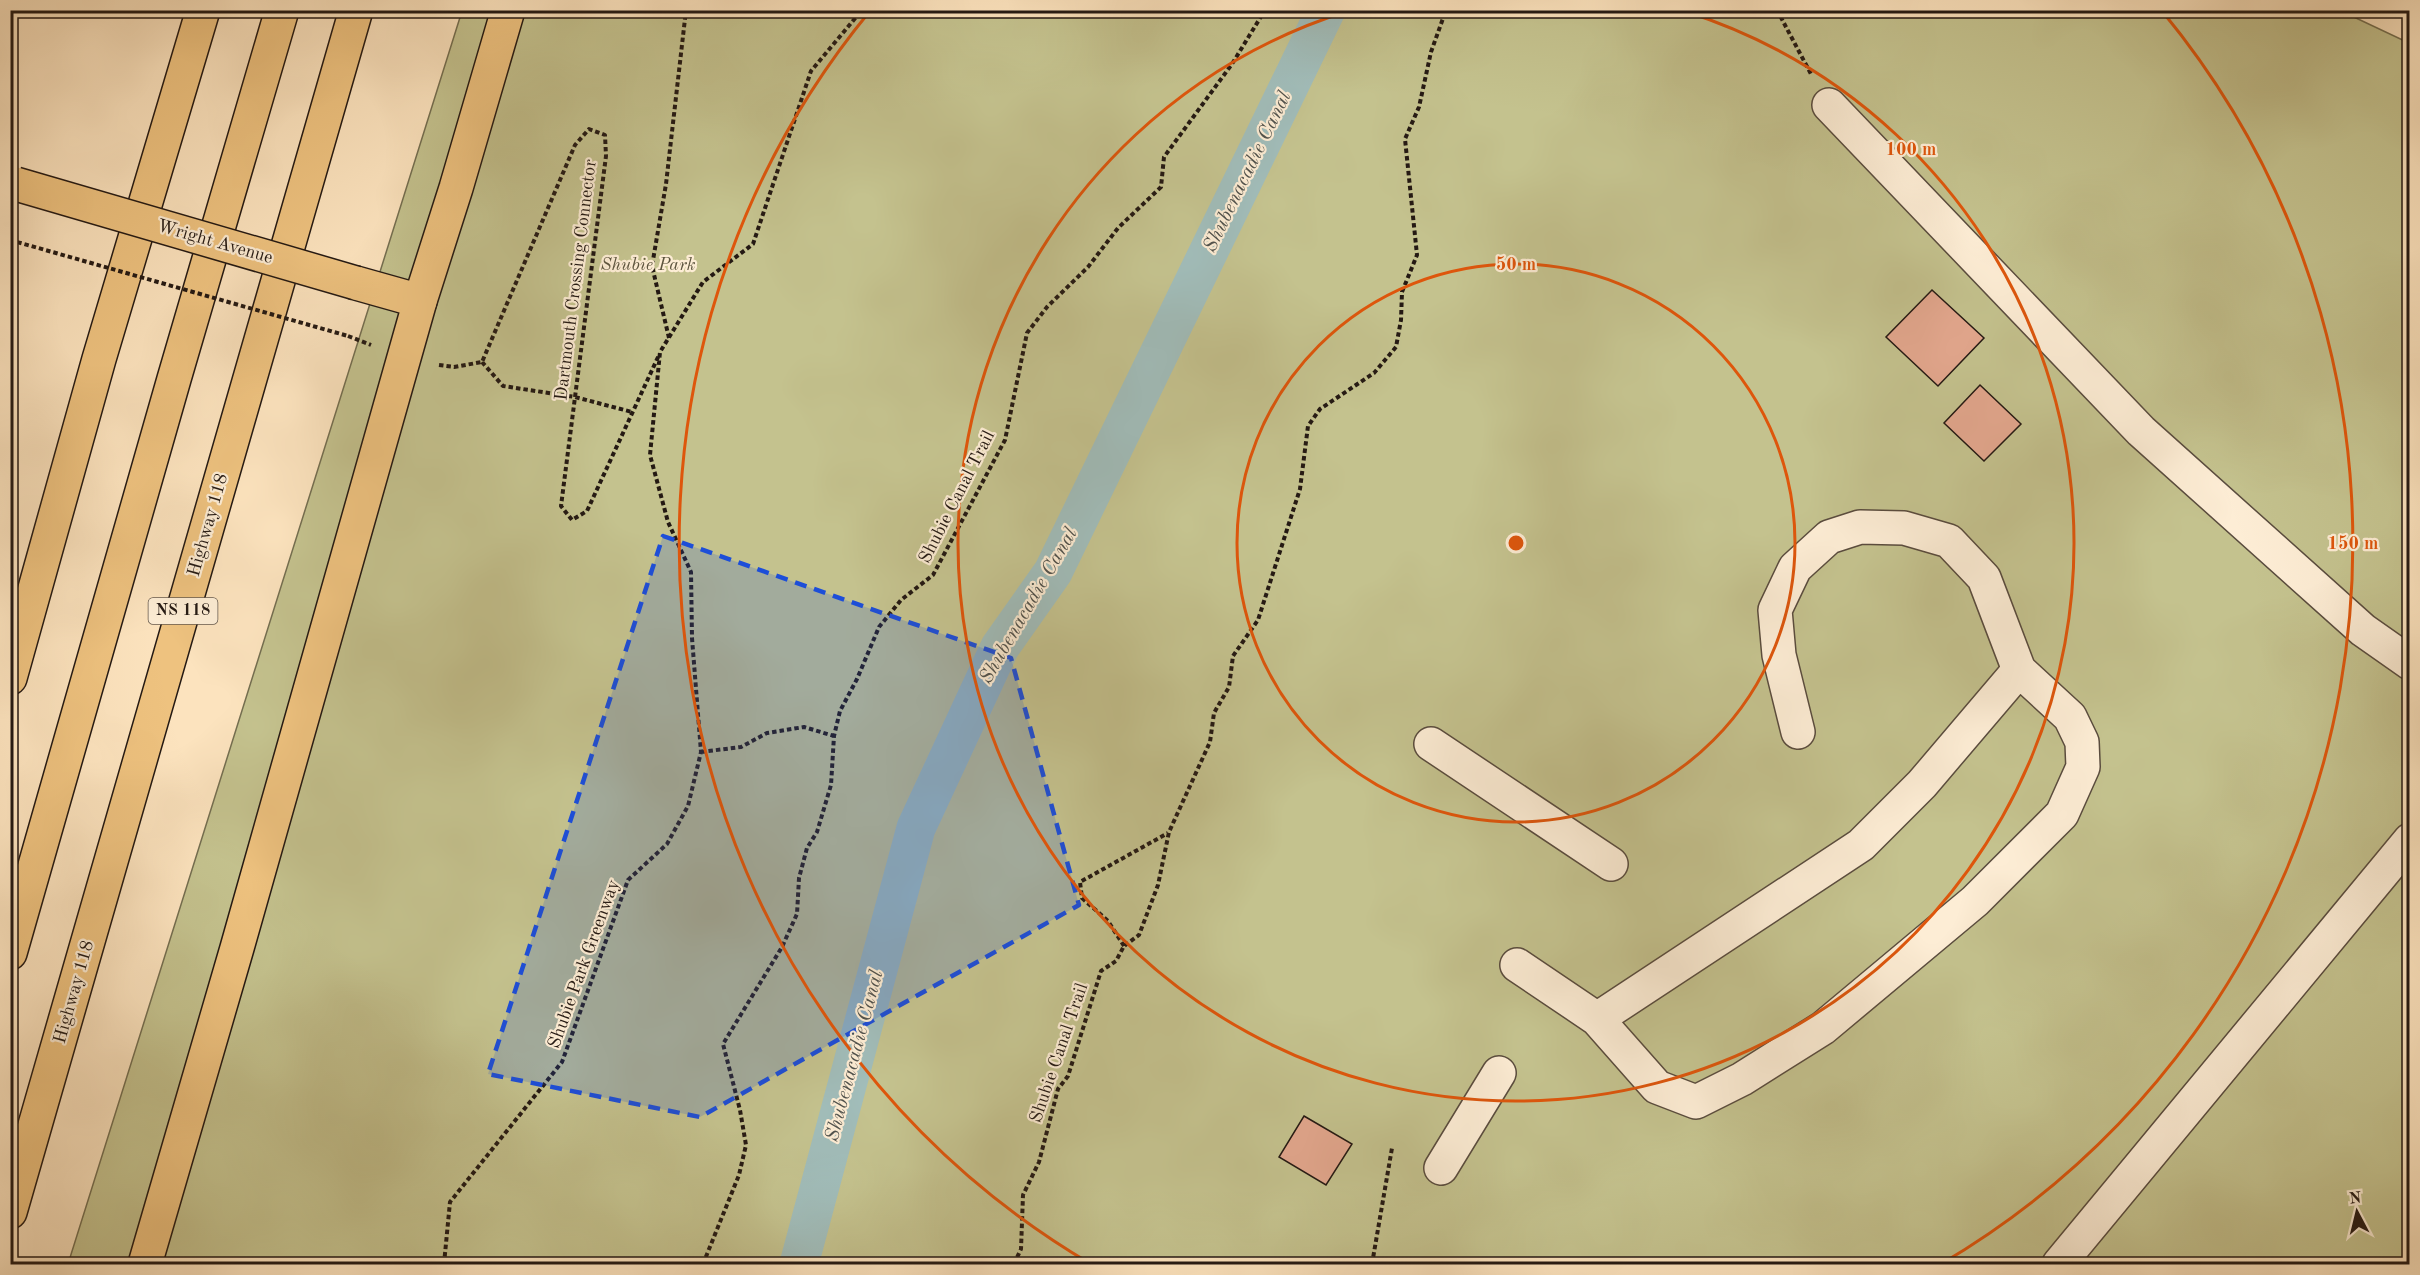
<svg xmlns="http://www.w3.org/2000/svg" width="2420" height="1275" viewBox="0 0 2420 1275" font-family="'Old Standard TT',serif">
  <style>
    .green { fill: #c4c28e; stroke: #746e50; stroke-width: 1.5 }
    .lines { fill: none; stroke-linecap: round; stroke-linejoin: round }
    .canal { stroke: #a1bdba; stroke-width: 39 }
    .building { fill: #e3a78e; stroke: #241913; stroke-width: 1.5 }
    .minor-casing { stroke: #5a4c3e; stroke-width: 36 }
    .major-casing { stroke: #241913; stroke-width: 36 }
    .highway-casing { stroke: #241913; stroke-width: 36 }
    .path { stroke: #241913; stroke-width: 4; stroke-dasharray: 4.5 3; stroke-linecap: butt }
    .minor { stroke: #fdedd5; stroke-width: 33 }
    .major { stroke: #eec27f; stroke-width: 33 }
    .highway { stroke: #eec27f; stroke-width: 33 }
    .major-bridge-casing { stroke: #241913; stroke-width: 36; stroke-linecap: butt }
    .path-bridge { stroke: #241913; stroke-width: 4; stroke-dasharray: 4.5 3; stroke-linecap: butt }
    .major-bridge { stroke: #eec27f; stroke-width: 33 }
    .marked { fill: #1d4ed8; fill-opacity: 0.2; stroke: #1d4ed8; stroke-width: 4.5; stroke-dasharray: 12 8; stroke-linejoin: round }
    .ring { fill: none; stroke: #de560c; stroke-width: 3 }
    .labels { text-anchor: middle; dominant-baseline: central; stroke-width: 4.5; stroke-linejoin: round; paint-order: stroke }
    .shield { fill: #fdedd5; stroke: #65594d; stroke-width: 1.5 }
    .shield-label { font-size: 16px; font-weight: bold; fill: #241913 }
    .street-label { font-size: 18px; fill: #241913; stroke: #fdedd5 }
    .park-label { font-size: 18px; font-style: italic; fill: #5c543e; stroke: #fdedd5 }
    .water-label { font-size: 20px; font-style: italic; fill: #50524d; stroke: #fdedd5 }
    .centre { fill: #de560c; stroke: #fdedd5; stroke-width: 3 }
    .ring-label { font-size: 18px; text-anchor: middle; font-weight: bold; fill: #de560c; stroke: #fdedd5; stroke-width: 4.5; stroke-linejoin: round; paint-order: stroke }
  </style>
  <rect width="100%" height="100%" fill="#fce3be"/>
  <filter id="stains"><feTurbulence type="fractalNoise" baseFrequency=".00333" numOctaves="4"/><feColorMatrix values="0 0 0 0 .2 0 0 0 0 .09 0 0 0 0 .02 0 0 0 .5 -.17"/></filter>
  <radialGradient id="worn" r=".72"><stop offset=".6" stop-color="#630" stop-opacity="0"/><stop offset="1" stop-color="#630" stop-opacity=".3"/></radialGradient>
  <path class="green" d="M 2339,10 L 2409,43 L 2409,1264 L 68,1264 L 462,11 Z"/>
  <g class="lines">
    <path class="canal" d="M 799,1264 L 916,828 L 1000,647 L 1053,572 L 1326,10"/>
  </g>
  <path class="building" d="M 1932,290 L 1984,338 L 1938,386 L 1886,337 Z
    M 1980,385 L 2021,424 L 1984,461 L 1944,423 Z
    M 1304,1116 L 1352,1144 L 1326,1185 L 1279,1157 Z"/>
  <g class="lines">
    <defs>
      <path id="minor" d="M 1829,105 L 2141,431 L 2363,630 L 2410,663
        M 1431,744 L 1611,864
        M 1517,965 L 1597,1019 L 1657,1087 L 1696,1102 L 1742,1079 L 1823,1028 L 1975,901 L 2062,814 L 2083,767 L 2082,742 L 2070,717 L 2019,670 L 1984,578 L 1949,541 L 1904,528 L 1860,527 L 1829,537 L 1795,568 L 1775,610 L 1779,655 L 1798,732
        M 1597,1019 L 1861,845 L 1922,784 L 2019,670
        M 1441,1168 L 1499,1073
        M 2059,1264 L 2410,840"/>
      <path id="major" d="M 356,283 L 420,301"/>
      <path id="highway" d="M 10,678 L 99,359 L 203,10
        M 10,953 L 174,379 L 282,10
        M 10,1212 L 356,10
        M 145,1264 L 237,948 L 420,301 L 456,188 L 508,10"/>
    </defs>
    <use href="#minor" class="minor-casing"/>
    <use href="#major" class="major-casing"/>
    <use href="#highway" class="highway-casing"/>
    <path class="path" d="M 1777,10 L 1812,76
      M 348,336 L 371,345
      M 669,338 L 652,266 L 666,184 L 686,10
      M 482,362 L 503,386 L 575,397 L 632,412
      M 439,365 L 454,367 L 482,362 L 575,145 L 589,129 L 605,135 L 606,156 L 561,506 L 572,520 L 587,511 L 659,355
      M 701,752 L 741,747 L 767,733 L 804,727 L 834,736
      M 1124,946 L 1108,921 L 1082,898 L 1080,882 L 1168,833
      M 444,1264 L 450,1202 L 562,1062 L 628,880 L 667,844 L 688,806 L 701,752 L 692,638 L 691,572 L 668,522 L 650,455 L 660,352 L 703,282 L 753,244 L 811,71 L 862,10
      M 703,1264 L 739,1175 L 746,1145 L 740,1110 L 723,1044 L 782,947 L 797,914 L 799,878 L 807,848 L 817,832 L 831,785 L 834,736 L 840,711 L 857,679 L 879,627 L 901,600 L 933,575 L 1005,440 L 1027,333 L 1047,307 L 1088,267 L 1118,228 L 1161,187 L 1164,157 L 1232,64 L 1265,10
      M 1014,1264 L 1021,1249 L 1023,1195 L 1039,1162 L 1058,1089 L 1068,1076 L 1101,971 L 1116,961 L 1124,946 L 1139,935 L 1158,885 L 1169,832 L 1210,742 L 1214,713 L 1229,687 L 1233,656 L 1258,620 L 1300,489 L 1308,426 L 1320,409 L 1374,373 L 1396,347 L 1401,320 L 1402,292 L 1417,255 L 1405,139 L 1419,107 L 1431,52 L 1446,10
      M 1372,1264 L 1392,1148"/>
    <use href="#minor" class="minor"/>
    <use href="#major" class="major"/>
    <use href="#highway" class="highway"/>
    <defs>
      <path id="major-bridge" d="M 16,184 L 356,283"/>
    </defs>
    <use href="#major-bridge" class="major-bridge-casing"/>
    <path class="path-bridge" d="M 10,240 L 348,336"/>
    <use href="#major-bridge" class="major-bridge"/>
  </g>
  <path class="marked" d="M 663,536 L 1011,658 L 1079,905 L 700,1117 L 488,1074 Z"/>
  <g class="ring">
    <circle cx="1516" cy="543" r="279"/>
    <path d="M1684 11A558 558 0 1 1 1348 11"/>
    <path d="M1091 1264A837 837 0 0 1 870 11M2162 11A837 837 0 0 1 1941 1264"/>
  </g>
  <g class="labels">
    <rect class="shield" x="148.5" y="598" width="69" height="26" rx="4.5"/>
    <g class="shield-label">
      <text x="183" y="611">NS 118</text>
    </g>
    <g class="street-label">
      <text transform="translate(215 242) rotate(16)">Wright Avenue</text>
      <text transform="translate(576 280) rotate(-83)">Dartmouth Crossing Connector</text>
      <text transform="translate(957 497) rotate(-63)">Shubie Canal Trail</text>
      <text transform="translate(208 525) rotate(-74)">Highway 118</text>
      <text transform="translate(584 964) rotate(-70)">Shubie Park Greenway</text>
      <text transform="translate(74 992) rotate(-74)">Highway 118</text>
      <text transform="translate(1059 1053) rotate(-71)">Shubie Canal Trail</text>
    </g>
    <g class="park-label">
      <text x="648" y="265">Shubie Park</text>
    </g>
    <g class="water-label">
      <text transform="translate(1248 172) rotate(-64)">Shubenacadie Canal</text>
      <text transform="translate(1029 606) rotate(-60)">Shubenacadie Canal</text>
      <text transform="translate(855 1056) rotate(-75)">Shubenacadie Canal</text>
    </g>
  </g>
  <circle cx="1516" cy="543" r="9" class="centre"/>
  <g class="ring-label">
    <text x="1911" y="155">100 m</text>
    <text x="1516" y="270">50 m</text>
    <text x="2353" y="549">150 m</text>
  </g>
  <rect width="2420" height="1275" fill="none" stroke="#fce3be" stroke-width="36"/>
  <rect x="12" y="12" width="2396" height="1251" fill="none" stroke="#241913" stroke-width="3"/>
  <rect x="18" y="18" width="2384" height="1239" fill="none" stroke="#241913" stroke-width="1.5"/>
  <g transform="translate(2357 1212) rotate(353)" stroke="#fdedd5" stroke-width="4.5" paint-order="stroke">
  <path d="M0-4.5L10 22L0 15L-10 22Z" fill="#241913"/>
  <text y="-9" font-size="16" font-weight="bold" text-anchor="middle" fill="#241913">N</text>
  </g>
  <rect width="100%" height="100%" filter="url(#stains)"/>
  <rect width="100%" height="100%" fill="url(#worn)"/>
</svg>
